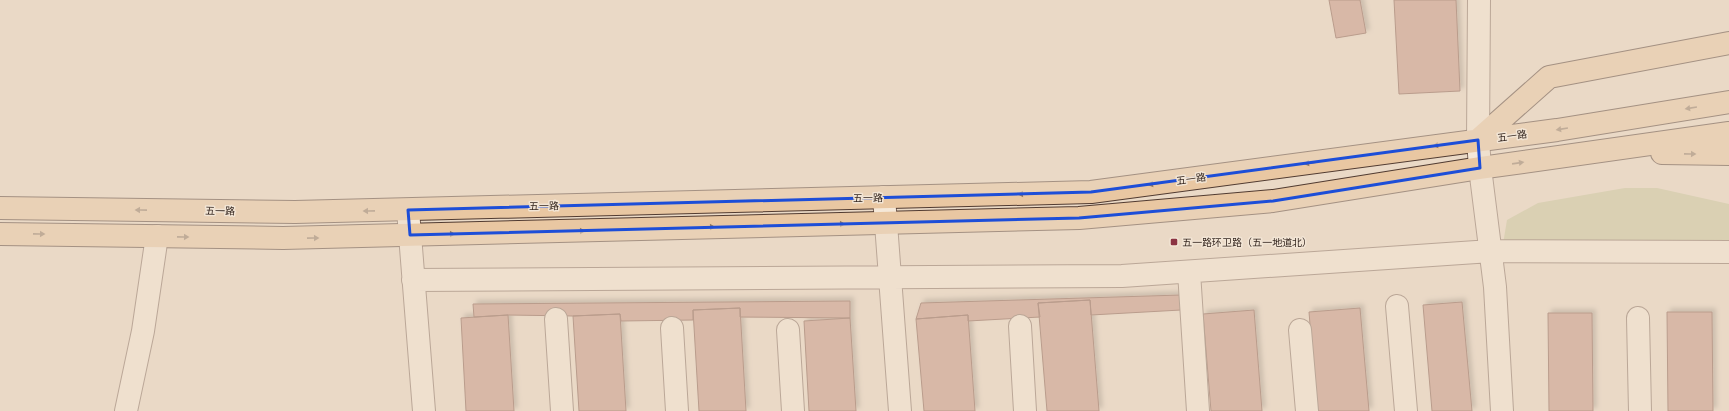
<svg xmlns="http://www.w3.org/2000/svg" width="1729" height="411" viewBox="0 0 1729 411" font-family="'Source Serif 4','Noto Sans SC',serif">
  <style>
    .green { fill: #c7c59b }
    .building { fill: #c49180; stroke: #805346; filter: url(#shadow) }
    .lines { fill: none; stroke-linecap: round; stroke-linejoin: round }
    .minor-casing { stroke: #836b5e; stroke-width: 24 }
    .major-casing { stroke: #513b31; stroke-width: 24 }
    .minor { stroke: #f5e8d8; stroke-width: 22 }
    .major { stroke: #e9c7a2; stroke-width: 22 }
    .oneway { fill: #8f7761 }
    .marked { fill: none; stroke: #1d4ed8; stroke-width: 3; stroke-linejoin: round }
    .poi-dot { fill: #8c3443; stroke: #f2e5d5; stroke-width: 1.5 }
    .labels { text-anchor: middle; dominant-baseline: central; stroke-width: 3; stroke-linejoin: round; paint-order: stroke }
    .street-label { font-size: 10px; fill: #352720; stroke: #f2e5d5 }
    .poi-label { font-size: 10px; fill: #352720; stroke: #f2e5d5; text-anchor: start }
  </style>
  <defs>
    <filter id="shadow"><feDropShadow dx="3.5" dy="-3.5" stdDeviation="2" flood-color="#0004"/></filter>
  </defs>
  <rect width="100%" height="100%" fill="#ead9c6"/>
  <path class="green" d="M 1625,188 L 1657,188 L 1729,204 L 1729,242 L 1503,244 L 1507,220 L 1538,203 Z"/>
  <path class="building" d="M 1329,0 L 1360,0 L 1366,33 L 1336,38 Z
    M 1394,0 L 1456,0 L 1460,91 L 1399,94 Z
    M 1181,295 L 1181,310 L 1091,315 L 1090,300 L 1038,303 L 1040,317 L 968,321 L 968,315 L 916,319 L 921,303 Z
    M 1090,300 L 1099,411 L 1047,411 L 1038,303 Z
    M 850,301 L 850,318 L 740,317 L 740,308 L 693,310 L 693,320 L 621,321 L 620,314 L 573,316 L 508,315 L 474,317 L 473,304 Z
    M 1462,302 L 1472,411 L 1432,411 L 1423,305 Z
    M 740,308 L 746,411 L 699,411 L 693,310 Z
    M 1360,308 L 1369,411 L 1317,411 L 1309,312 Z
    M 1254,310 L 1262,411 L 1211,411 L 1203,314 Z
    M 1667,312 L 1712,312 L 1713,411 L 1668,411 Z
    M 1548,313 L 1592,313 L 1593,411 L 1549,411 Z
    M 620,314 L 626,411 L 579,411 L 573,316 Z
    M 508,315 L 514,411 L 466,411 L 461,318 Z
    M 968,315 L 975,411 L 924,411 L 916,319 Z
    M 850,318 L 856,411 L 809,411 L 804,321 Z"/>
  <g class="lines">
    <defs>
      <path id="minor" d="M 1479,0 L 1478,140 L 1480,168 L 1495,287 L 1502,411
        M 884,197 L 900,411
        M 408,210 L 424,411
        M 1189,272 L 1198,411
        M 413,280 L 1122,276 L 1491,251 L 1729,252
        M 1397,306 L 1406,411
        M 1638,318 L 1640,411
        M 556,319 L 562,411
        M 1020,326 L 1025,411
        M 672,328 L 677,411
        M 788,330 L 793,411
        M 1300,330 L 1307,411
        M 126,411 L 143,331 L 157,236"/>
      <path id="major" d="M 1478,140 L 1549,77 L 1729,43
        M 1662,153 L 1729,154
        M 0,208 L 295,212 L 1091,192 L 1557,130 L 1729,102
        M 0,234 L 283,238 L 1079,218 L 1273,201 L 1480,168 L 1729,133"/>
    </defs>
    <use href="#minor" class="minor-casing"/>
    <use href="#major" class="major-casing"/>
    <use href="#minor" class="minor"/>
    <use href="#major" class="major"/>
  </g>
  <defs><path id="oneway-solid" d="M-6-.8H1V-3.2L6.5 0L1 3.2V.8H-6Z"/></defs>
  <g class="oneway">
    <use href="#oneway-solid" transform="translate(1691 108) rotate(171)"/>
    <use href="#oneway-solid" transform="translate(1562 129) rotate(171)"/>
    <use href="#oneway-solid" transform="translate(1439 145) rotate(172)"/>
    <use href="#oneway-solid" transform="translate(1690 154) rotate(1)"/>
    <use href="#oneway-solid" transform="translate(1310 163) rotate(172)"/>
    <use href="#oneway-solid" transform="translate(1518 163) rotate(-8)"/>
    <use href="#oneway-solid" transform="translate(1154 184) rotate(172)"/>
    <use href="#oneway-solid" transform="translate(1024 194) rotate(178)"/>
    <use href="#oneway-solid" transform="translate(141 210) rotate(-179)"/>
    <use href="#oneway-solid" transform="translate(369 211) rotate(179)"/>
    <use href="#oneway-solid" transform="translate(839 224) rotate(-1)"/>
    <use href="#oneway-solid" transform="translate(709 227) rotate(-1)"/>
    <use href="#oneway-solid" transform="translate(579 231) rotate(-1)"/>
    <use href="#oneway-solid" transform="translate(39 234) rotate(1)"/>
    <use href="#oneway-solid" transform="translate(449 234) rotate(-1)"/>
    <use href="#oneway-solid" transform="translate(183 237) rotate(1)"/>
    <use href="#oneway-solid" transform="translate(313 238) rotate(-1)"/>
  </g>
  <path d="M0 0H1729V411H0ZM 1478,140 L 1480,168 L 1273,201 L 1079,218 L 410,235 L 408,210 L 1091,192 Z" fill="#ead9c6" fill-opacity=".55" fill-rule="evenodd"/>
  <path class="marked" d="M 1478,140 L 1480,168 L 1273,201 L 1079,218 L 410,235 L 408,210 L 1091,192 Z"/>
  <rect class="poi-dot" x="1170" y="238" width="8" height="8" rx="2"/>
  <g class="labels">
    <g class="street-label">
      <text transform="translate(1512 136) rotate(-8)">五一路</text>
      <text transform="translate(1191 179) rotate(-8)">五一路</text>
      <text transform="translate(868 198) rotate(-1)">五一路</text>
      <text transform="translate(544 206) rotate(-1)">五一路</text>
      <text transform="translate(220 211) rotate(1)">五一路</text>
    </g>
    <g class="poi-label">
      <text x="1182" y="242">五一路环卫路（五一地道北）</text>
    </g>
  </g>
</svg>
